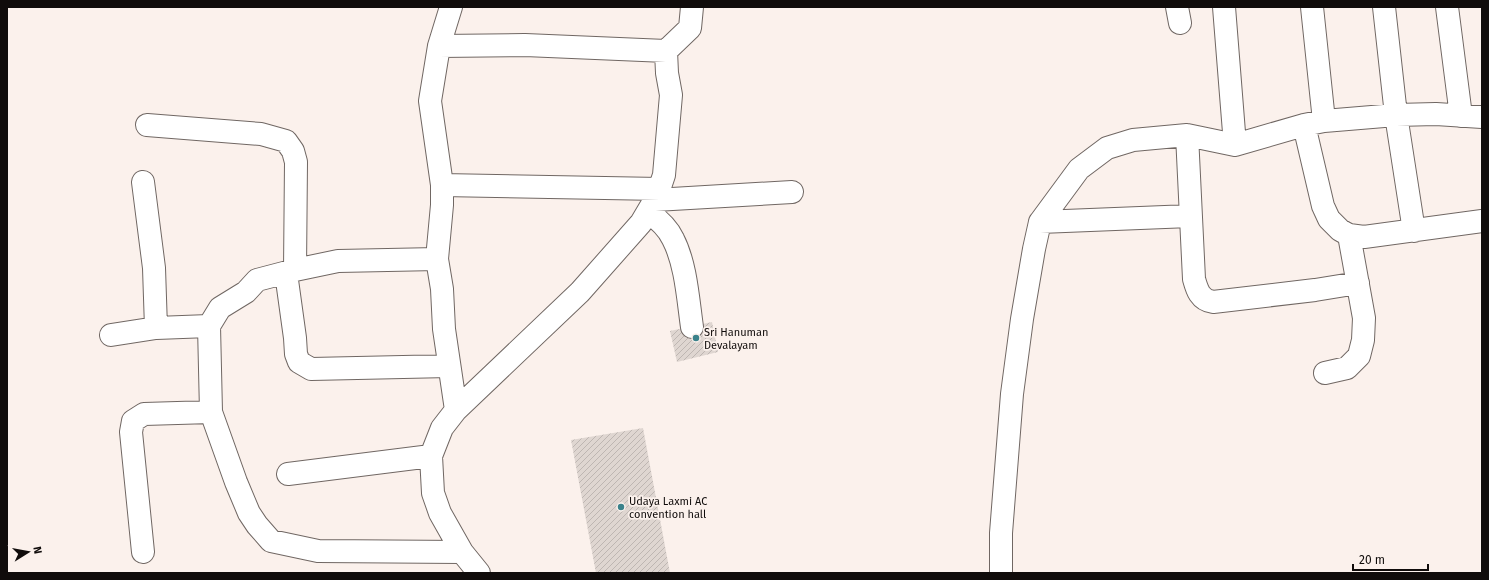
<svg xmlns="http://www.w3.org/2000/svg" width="1489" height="580" viewBox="0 0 1489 580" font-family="'Fira Sans',sans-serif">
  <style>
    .building { fill: url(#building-hatch) }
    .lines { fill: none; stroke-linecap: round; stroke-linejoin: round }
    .minor-casing { stroke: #706763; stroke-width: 24 }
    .minor { stroke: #fff; stroke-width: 22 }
    .poi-dot { fill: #3b828b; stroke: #fbf1ec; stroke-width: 1.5 }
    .labels { text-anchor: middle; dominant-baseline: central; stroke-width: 3.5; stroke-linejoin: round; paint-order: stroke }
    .poi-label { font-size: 11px; fill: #100c0b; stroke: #fbf1ec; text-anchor: start }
  </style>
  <defs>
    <pattern id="building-hatch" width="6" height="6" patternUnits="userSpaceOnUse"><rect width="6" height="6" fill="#dfd6d1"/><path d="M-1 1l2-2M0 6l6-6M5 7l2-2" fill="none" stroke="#beb6b2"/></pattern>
  </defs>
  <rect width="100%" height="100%" fill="#fbf1ec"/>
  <path class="building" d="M 712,322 L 718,352 L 677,362 L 670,331 Z
    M 643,428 L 670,573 L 596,573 L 571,440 Z"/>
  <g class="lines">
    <defs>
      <path id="minor" d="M 451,7 L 439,46 L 430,101 L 442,185 L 442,205 L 437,259 L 442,289 L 444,329 L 456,410
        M 1177,7 L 1180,23
        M 1224,7 L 1235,145 L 1304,125 L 1324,121 L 1396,115 L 1436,114 L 1482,117
        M 1312,7 L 1324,121
        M 1384,7 L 1396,115 L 1414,231
        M 1447,7 L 1461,116
        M 439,46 L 525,45 L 666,51
        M 147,125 L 261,134 L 286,141 L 293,151 L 296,162 L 295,270
        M 1304,125 L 1323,206 L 1329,219 L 1340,230 L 1349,235 L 1364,237 L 1482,221
        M 1187,135 L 1194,279 C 1197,290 1200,300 1213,302 L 1315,290 L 1358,283
        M 143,182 L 154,268 L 156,328
        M 442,185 L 660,189
        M 655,200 L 792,192
        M 648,212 C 658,219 668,228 673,239 C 686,264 688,299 692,327
        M 1040,222 L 1190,216
        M 437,259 L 338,261 L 295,270 L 257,280 L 246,292 L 220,308 L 209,326 L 211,412 L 236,482 L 249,513 L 257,525 L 271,541 L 318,551 L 462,552
        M 286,273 L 295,338 L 296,354 L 299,362 L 311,369 L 449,366
        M 111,335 L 156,328 L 209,326
        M 1325,373 L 1347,368 L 1359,356 L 1363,340 L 1364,318 L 1349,235
        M 288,474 L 431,456
        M 143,552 L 131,432 L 133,421 L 144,414 L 211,412
        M 479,573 L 462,552 L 440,513 L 433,493 L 431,456 L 442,428 L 456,410 L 580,292 L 641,223 L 657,196 L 664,175 L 671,95 L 667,73 L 666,51 L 690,28 L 692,7
        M 1001,573 L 1001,533 L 1012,394 L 1022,319 L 1034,249 L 1040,222 L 1079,169 L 1107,148 L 1133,140 L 1187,135 L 1235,145"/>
    </defs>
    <use href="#minor" class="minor-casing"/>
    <use href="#minor" class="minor"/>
  </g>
  <g class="poi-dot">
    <circle cx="696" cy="338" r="4"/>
    <circle cx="621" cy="507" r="4"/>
  </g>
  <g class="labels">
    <g class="poi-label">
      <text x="704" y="332">Sri Hanuman<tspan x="704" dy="13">Devalayam</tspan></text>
      <text x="629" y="501">Udaya Laxmi AC<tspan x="629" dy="13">convention hall</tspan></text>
    </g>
  </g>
  <rect width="1489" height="580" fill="none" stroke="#100c0b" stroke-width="16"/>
  <g transform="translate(28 552) rotate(79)" stroke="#fbf1ec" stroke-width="3" paint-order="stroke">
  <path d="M0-3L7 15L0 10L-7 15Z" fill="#100c0b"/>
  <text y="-6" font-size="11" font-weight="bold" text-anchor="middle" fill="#100c0b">N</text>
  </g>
  <path d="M1353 564v6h75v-6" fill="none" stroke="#100c0b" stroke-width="2"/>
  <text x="1359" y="564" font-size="12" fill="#100c0b" stroke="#fbf1ec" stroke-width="3" paint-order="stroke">20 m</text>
</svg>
